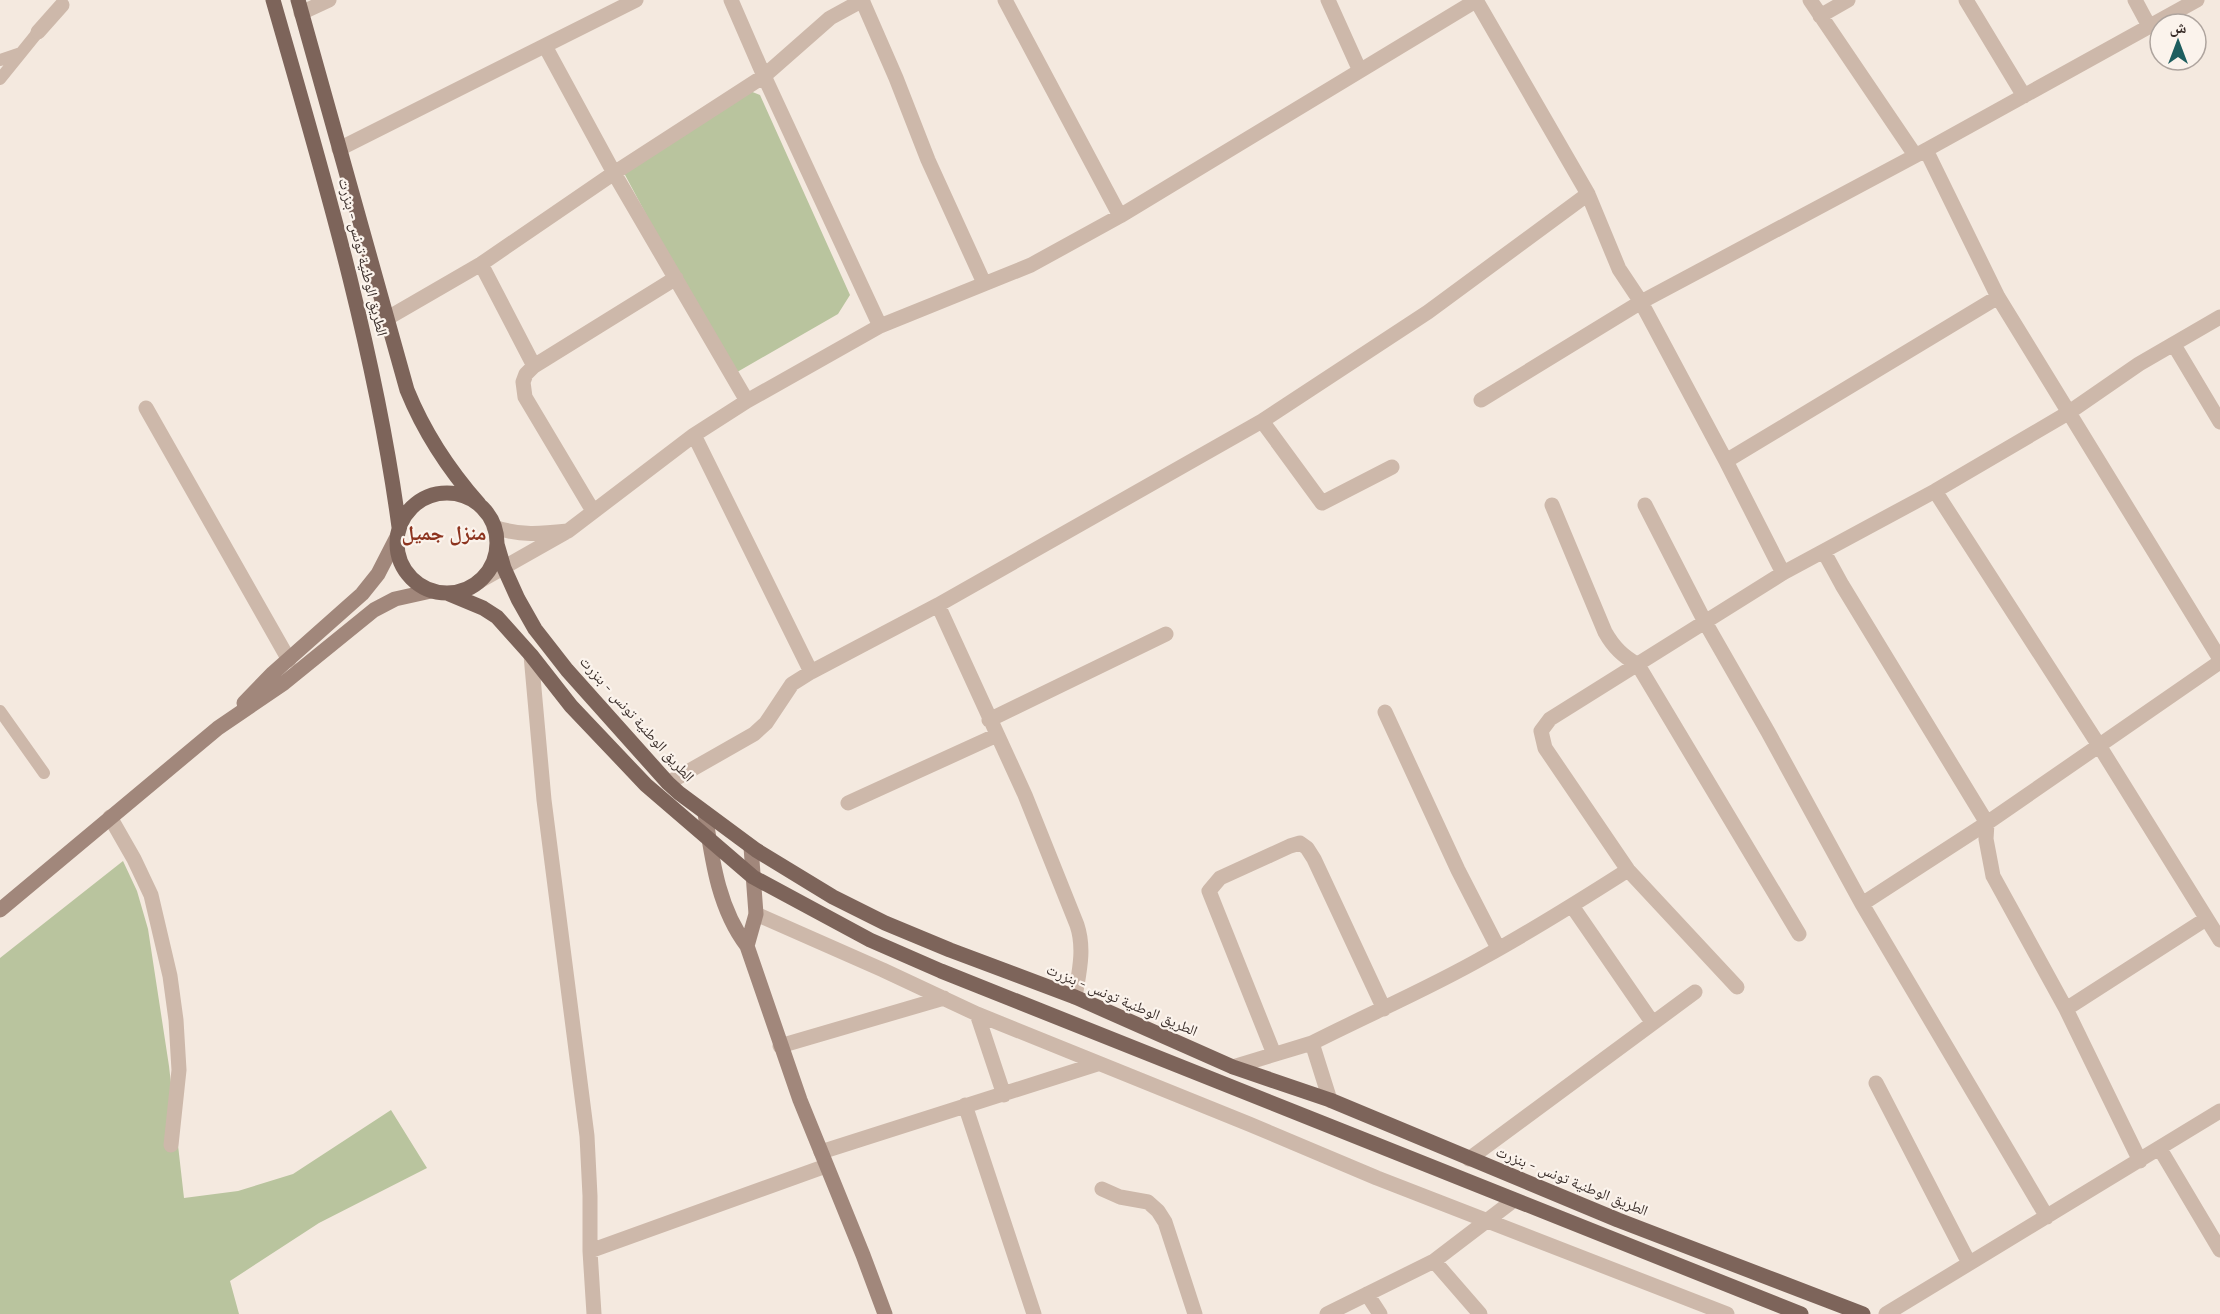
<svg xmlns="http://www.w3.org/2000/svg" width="2220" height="1314" viewBox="0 0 2220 1314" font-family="Raleway,'Noto Naskh Arabic',sans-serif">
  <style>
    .green { fill: #b9c49e }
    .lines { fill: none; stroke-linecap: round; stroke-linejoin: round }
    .lane { stroke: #cdb8aa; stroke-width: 12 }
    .street { stroke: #cdb8aa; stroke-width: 15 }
    .secondary { stroke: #a1877b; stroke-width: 15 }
    .primary { stroke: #7d645a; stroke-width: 15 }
    .labels { text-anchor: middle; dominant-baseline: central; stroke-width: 4.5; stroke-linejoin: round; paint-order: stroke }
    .street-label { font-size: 15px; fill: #3a2e2a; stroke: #fbf3ec }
    .district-label { font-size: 21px; font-weight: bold; fill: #8d341f; stroke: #fbf3ec }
  </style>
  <rect width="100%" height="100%" fill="#f4e9df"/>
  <path class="green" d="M 750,91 L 760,95 L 850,295 L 838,314 L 732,375 L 624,173 Z
    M 123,861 L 137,891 L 148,929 L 169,1066 L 184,1198 L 238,1191 L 293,1174 L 391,1110 L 427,1168 L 319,1223 L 230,1281 L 239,1314 L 0,1314 L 0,958 Z"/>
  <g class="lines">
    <path class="lane" d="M 0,60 L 21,53
      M 0,79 L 38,32
      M 0,711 L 44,773"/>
    <path class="street" d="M 731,0 L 764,76 L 880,326
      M 862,0 L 896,78 L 928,160 L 984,283
      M 1005,0 L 1120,216
      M 1328,0 L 1360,71
      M 1476,0 L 1588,194 L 1619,269 L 1641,302 L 1726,461 L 1783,573
      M 1810,0 L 1915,155
      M 1966,0 L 2024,96
      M 2135,0 L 2149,26
      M 301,13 L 329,0
      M 1820,16 L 1848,0
      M 38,32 L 62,5
      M 545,46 L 614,173 L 747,401
      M 339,149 L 636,0
      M 1926,150 L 1998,297 L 2220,659
      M 481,264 L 534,366 L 526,374 L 523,382 L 525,397 L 593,511
      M 386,319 L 481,264 L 614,173 L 764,76 L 830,18 L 863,0
      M 2174,345 L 2220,422
      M 534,366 L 676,278
      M 1481,400 L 1641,302 L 1926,150 L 2197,0
      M 146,408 L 289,660
      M 1262,421 L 1322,503 L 1392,467
      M 694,435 L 811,672
      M 1726,461 L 1998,297
      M 1935,491 L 2100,747 L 2220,940
      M 1552,505 L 1605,632 C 1614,648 1623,656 1638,665 L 1799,934
      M 1645,505 L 1705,622 L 1768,732 L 1862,904 L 2047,1217
      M 568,531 L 694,435 L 747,401 L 880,326 L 1031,265 L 1120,216 L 1477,0
      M 1824,552 L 1842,585 L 1987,823 L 1986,839 L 1993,876 L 2066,1009 L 2140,1161
      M 478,582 L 568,531 C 540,534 521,536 494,527
      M 938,605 L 1025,795 L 1077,925 C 1085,949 1079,972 1075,997
      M 531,655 L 544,800 L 587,1136 L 590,1196 L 590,1251 L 594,1314
      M 1385,712 L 1458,870 L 1498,948
      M 989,720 L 1166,634
      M 668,783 L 754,734 L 766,723 L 792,684 L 811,672 L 938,605 L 1262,421 L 1428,312 L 1588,194
      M 848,803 L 997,735
      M 110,817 L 134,859 L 151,895 L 170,976 L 176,1020 L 179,1070 L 171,1145
      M 1862,904 L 1987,823 L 2220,662
      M 1572,906 L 1652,1022
      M 756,914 L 883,970 L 977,1014 L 1249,1124 L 1377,1178 L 1727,1314
      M 1737,987 L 1628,870 L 1545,748 L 1541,731 L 1550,719 L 1783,573 L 1935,491 L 2068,413 L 2139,364 L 2220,317
      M 2066,1009 L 2206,919
      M 977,1014 L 1004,1095
      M 1312,1043 C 1369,1014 1428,989 1484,957 C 1533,930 1581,900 1628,870
      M 780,1046 L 944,998
      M 1274,1054 L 1209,891 L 1220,878 L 1290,846 L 1300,843 L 1307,848 L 1314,859 L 1384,1009
      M 1233,1067 L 1312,1043 L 1330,1100
      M 1876,1083 L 1969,1263
      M 965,1105 L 1034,1314
      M 2160,1149 L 2220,1250
      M 821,1152 L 1097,1064
      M 1469,1159 L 1695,992
      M 1102,1189 L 1120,1197 L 1148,1202 L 1158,1211 L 1165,1222 L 1195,1314
      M 590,1251 L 826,1166
      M 1434,1261 L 1480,1314
      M 1367,1294 L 1380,1314
      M 1327,1314 L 1434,1261 L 1514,1200
      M 1886,1314 L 2220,1111"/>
    <path class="secondary" d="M 244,703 L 273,673 L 362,594 L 378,574 L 397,537
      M 705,813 C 712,859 718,908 747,946 L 800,1100 L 863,1255 L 885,1314
      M 0,910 L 218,728 L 284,683 L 374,610 L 395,599 L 431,591
      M 747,946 L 756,914 L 751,847"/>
    <path class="primary" d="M 273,0 C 323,174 375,348 399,527
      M 298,0 L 407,390 C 424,432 449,470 479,504
      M397 543a50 50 0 1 1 100 0a50 50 0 1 1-100 0Z
      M 497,544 L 504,568 L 518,599 L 535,629 L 567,670 L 668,783 L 679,793 L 756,850 L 833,897 L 885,923 L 950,950 L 1075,997 L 1233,1067 L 1330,1100 L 1618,1220 L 1863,1314
      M 447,593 L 483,608 L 497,617 L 531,655 L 571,706 L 646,785 L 753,877 L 870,940 L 941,971 C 1227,1086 1515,1199 1801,1314"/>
  </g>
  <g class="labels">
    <g class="street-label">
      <text transform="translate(363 257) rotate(76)">الطريق الوطنية تونس - بنزرت</text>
      <text transform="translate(637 719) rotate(48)">الطريق الوطنية تونس - بنزرت</text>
      <text transform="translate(1122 1000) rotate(23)">الطريق الوطنية تونس - بنزرت</text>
      <text transform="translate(1572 1181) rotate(22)">الطريق الوطنية تونس - بنزرت</text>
    </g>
    <g class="district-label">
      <text x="444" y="532">منزل جميل</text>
    </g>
  </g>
  <g transform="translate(2178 42)"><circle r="28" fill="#fbf3ec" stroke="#aea49e" stroke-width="1.5"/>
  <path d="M0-4.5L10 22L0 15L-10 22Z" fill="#1d5d5e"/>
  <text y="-9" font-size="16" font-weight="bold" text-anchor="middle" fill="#3a2e2a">ش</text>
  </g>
</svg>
